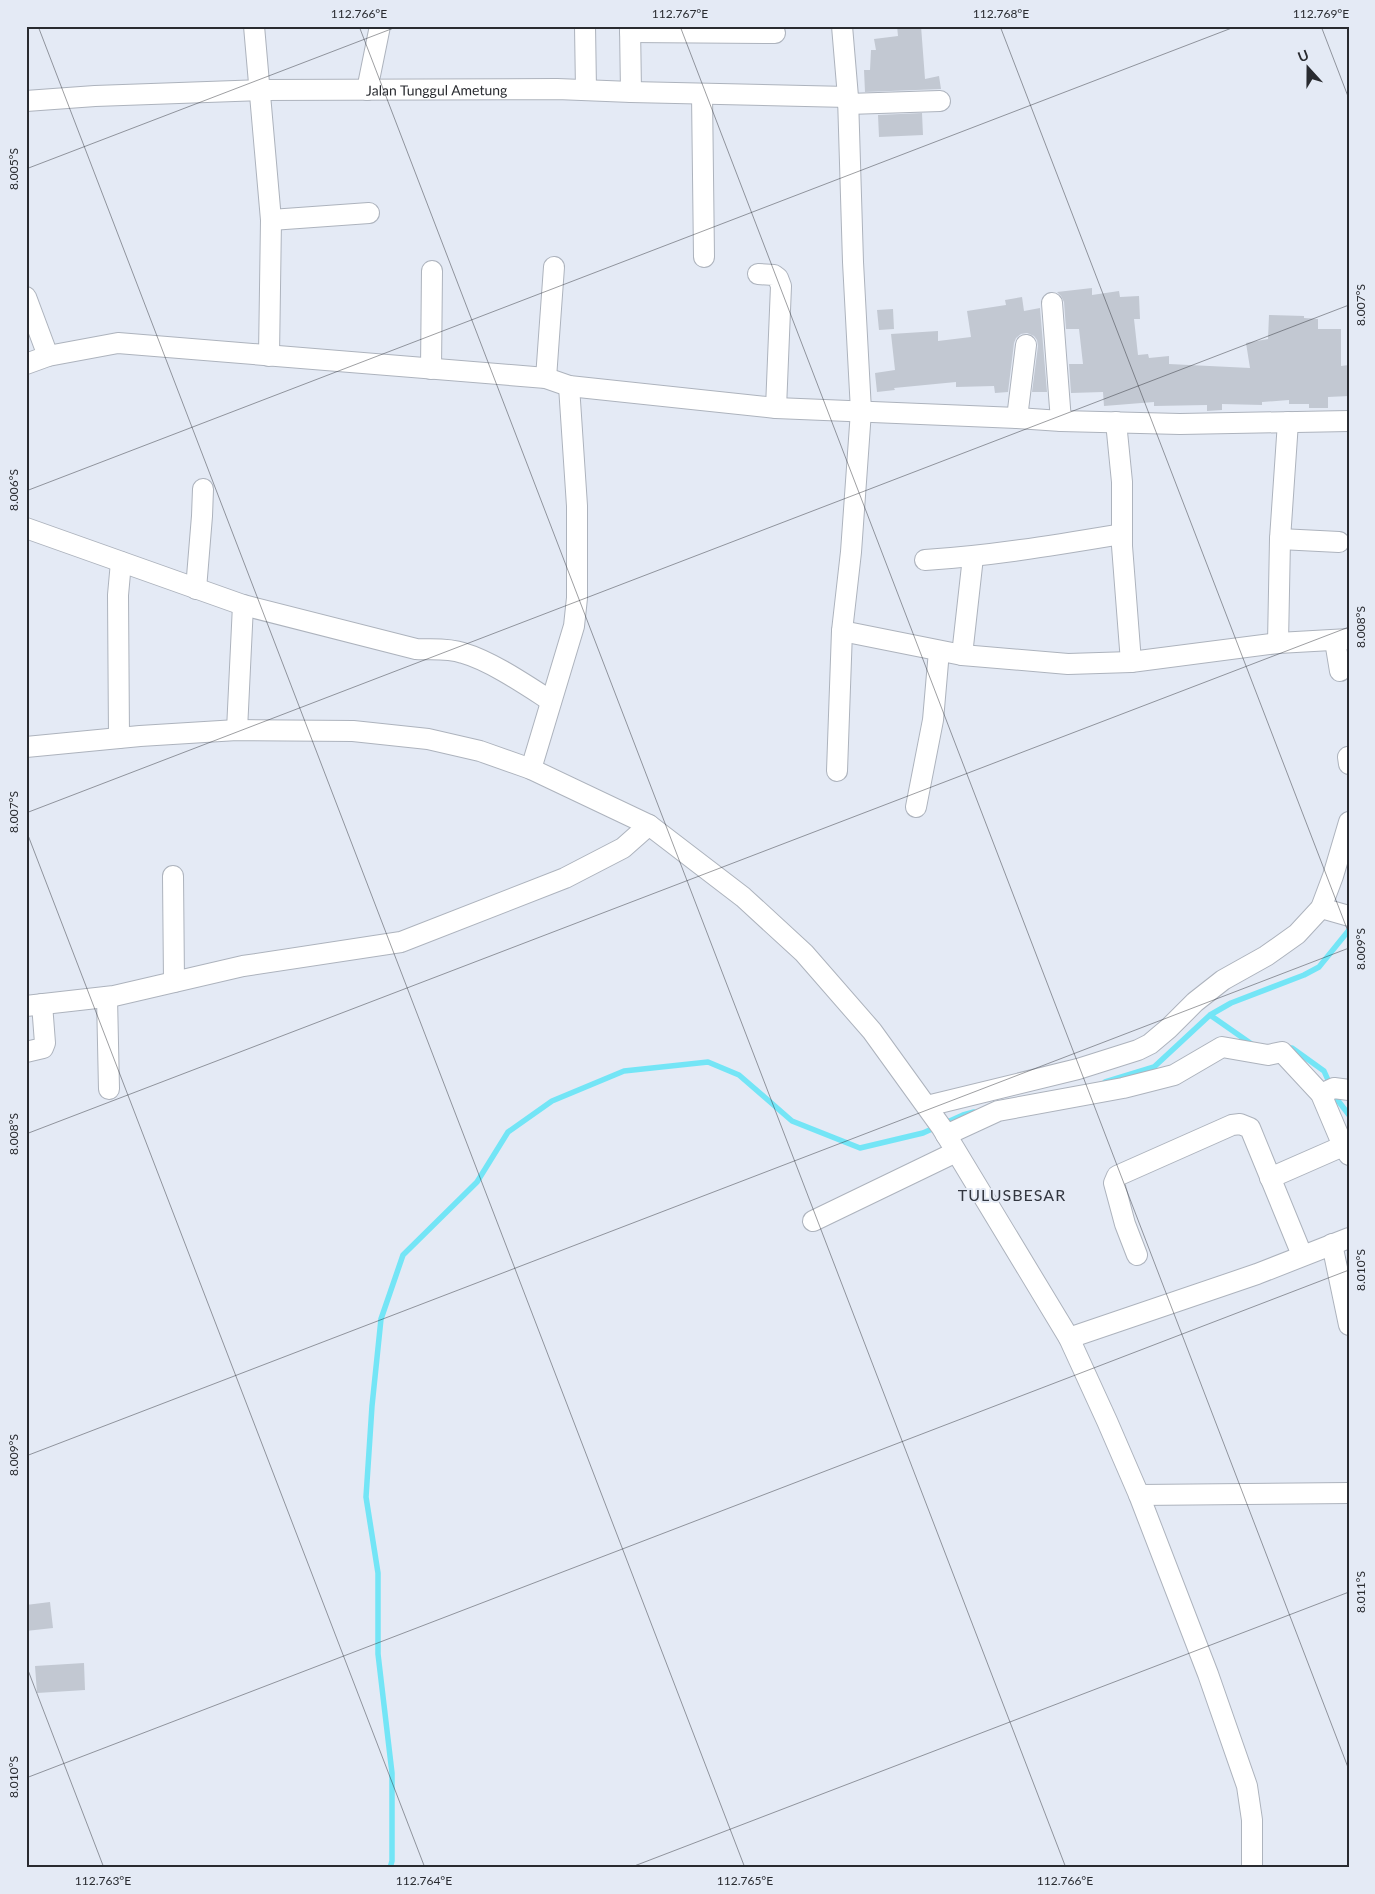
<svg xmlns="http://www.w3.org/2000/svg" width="1375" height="1894" viewBox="0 0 1375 1894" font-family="Lato,sans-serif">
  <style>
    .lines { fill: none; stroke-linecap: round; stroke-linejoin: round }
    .stream { stroke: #73e5f6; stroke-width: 5.5 }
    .building { fill: #c2c8d2 }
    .street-casing { stroke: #adb3bd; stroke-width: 22 }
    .street { stroke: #fff; stroke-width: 20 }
    .ticks { fill: none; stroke: #292b30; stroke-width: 1; stroke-opacity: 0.45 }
    .labels { text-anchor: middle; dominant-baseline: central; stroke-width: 4; stroke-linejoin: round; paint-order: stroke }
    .street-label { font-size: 14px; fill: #292b30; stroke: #e4eaf5 }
    .quarter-label { font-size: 16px; letter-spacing: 1px; fill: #333740; stroke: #e4eaf5 }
    .neatline { fill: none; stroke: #292b30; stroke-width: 2 }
    .ticks-label { font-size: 12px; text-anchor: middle; fill: #292b30 }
  </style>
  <rect width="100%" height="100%" fill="#e4eaf5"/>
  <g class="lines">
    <path class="stream" d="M 1210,1015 L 1253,1045
      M 1284,1048 L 1292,1048 L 1324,1071 L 1336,1098 L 1349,1115
      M 1105,1082 L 1154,1067 L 1210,1015 L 1231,1003 L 1304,975 L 1319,967 L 1349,930
      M 390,1868 L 392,1861 L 392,1773 L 378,1654 L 378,1573 L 366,1497 L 372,1406 L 381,1319 L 403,1255 L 477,1182 L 508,1132 L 552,1101 L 624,1071 L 708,1062 L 739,1075 L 792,1121 L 860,1148 L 923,1133 L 963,1115 L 974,1112"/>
  </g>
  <path class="building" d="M 897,26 L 921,26 L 925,79 L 939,76 L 941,89 L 865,92 L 864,70 L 870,70 L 871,50 L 876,50 L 874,39 L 898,36 Z
    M 922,113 L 923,135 L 879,137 L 878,115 Z
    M 1092,288 L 1092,295 L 1119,291 L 1120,297 L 1139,296 L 1140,319 L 1134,319 L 1138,355 L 1148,354 L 1149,358 L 1169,356 L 1169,364 L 1250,368 L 1246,343 L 1268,339 L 1269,315 L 1304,316 L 1304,318 L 1318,319 L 1318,329 L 1341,329 L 1341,366 L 1349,365 L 1349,396 L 1328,397 L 1328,408 L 1309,408 L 1309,404 L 1289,404 L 1289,400 L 1262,402 L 1262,405 L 1222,404 L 1222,410 L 1207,411 L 1207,405 L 1154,406 L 1154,402 L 1104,406 L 1103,392 L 1071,393 L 1069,364 L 1083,364 L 1079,329 L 1066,329 L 1064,302 L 1061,296 L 1057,292 Z
    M 1022,297 L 1024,311 L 1040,308 L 1047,392 L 1032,392 L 1038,346 L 1037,340 L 1034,336 L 1027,333 L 1021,334 L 1016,338 L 1014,343 L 1008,392 L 995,393 L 994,386 L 956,387 L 956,382 L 894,388 L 895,390 L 877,392 L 875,373 L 895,370 L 891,334 L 938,331 L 938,341 L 971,337 L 967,311 L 1006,305 L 1005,300 Z
    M 893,309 L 894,329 L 879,330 L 877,310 Z
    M 50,1602 L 53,1628 L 26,1631 L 26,1605 Z
    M 84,1663 L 85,1690 L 37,1693 L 35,1666 Z"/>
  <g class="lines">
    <defs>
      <g id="street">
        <path d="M 254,26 L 271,220 L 269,356"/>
        <path d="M 585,26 L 586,90"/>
        <path d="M 630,26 L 631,92"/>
        <path d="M 630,32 L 775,33"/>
        <path d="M 367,90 L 380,26"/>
        <path d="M 702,94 L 704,257"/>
        <path id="s1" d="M 26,101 L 95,96 L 260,90 L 557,89 L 631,92 L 848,97"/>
        <path d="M 848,104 L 940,101"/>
        <path d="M 271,220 L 369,213"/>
        <path d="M 758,274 L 774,275 L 778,278 L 781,286 L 776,408"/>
        <path d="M 26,297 L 48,356"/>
        <path d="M 1052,303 L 1061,421"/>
        <path d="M 26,364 L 48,356 L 118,343 L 546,378 L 569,386 L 776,408 L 1017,418 L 1061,421 L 1180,424 L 1349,421"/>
        <path d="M 431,369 L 432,271"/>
        <path d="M 546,378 L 554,267"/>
        <path d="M 1017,418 L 1026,345"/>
        <path d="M 1116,422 L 1122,482 L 1122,546 L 1131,662"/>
        <path d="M 26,528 L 243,605 L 416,649 C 432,650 448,648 463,653 C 491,661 526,685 551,701"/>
        <path d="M 1280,539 L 1339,542"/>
        <path d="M 925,560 C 991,556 1056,545 1122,534"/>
        <path d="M 196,589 L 202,516 L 203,489"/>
        <path d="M 842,631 L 962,655 L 1068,664 L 1131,662 L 1278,643 L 1349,639"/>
        <path d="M 1335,641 L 1340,671"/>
        <path d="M 1278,643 L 1280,539 L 1288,422"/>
        <path d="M 962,655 L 973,557"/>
        <path d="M 237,730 L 243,605"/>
        <path d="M 119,738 L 118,595 L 121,562"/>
        <path d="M 26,747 L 140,736 L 237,730 L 353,731 L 428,739 L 480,751 L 531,769 L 649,825 L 743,897 L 804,953 L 872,1031 L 942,1128 L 1069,1338 L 1107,1421 L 1139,1495 L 1208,1674 L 1247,1786 L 1252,1820 L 1252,1868"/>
        <path d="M 1348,757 L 1349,764"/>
        <path d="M 531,769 L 574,626 L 577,598 L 577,506 L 569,386"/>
        <path d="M 837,771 L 842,631 L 851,552 L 861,411 L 853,262 L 848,97 L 842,26"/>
        <path d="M 916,807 L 933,720 L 939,651"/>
        <path d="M 173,876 L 174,982"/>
        <path d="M 1321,908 L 1349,916"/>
        <path d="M 107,997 L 109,1089"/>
        <path d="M 26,1006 L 114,996 L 243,966 L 401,942 L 565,878 L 623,848 L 649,825"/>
        <path d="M 26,1052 L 43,1048 L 45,1043 L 42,1004"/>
        <path d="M 1321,1094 L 1334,1088 L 1349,1090"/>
        <path d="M 927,1106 L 1078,1069 L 1138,1050 L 1150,1044 L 1169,1028 L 1195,1002 L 1223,980 L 1266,956 L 1297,934 L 1321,908 L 1333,876 L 1349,822"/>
        <path d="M 946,1135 L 998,1111 L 1123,1088 L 1174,1075 L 1222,1047 L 1268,1055 L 1282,1052 L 1321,1094 L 1343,1146 L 1349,1155"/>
        <path d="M 1270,1178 L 1343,1146"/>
        <path d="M 813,1221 L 956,1152"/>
        <path d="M 1332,1244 L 1349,1325"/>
        <path d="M 1137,1255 L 1125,1224 L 1114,1183 L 1117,1176 L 1232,1125 L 1240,1124 L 1250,1128 L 1302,1255"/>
        <path d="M 1069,1338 L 1257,1274 L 1349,1238"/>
        <path d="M 1139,1495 L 1349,1493"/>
      </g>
    </defs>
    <use href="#street" class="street-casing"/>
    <use href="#street" class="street"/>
  </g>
  <path class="ticks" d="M 38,26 L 745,1868M 359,26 L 1066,1868M 680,26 L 1349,1770M 1000,26 L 1349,934M 1321,26 L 1349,99M 26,169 L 399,26M 26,491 L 1237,26M 26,813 L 1349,305M 26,830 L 425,1868M 26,1134 L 1349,627M 26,1456 L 1349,948M 26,1665 L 104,1868M 26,1778 L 1349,1270M 629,1868 L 1349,1592"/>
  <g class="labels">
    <g class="street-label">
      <text stroke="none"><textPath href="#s1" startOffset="411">Jalan Tunggul Ametung</textPath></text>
    </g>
    <g class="quarter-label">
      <text x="1012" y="1194">TULUSBESAR</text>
    </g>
  </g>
  <rect width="1375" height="1894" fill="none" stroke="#e4eaf5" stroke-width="55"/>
  <g transform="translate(1308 68) rotate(339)" stroke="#e4eaf5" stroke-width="4" paint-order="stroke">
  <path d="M0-4L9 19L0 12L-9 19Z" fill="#292b30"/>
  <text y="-8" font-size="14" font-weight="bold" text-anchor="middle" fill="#292b30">U</text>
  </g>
  <rect x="28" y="28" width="1320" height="1838" class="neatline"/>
  <g class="ticks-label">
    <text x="359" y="18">112.766°E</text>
    <text x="680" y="18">112.767°E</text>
    <text x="1001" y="18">112.768°E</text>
    <text x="1321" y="18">112.769°E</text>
    <text transform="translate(14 169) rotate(-90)" y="4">8.005°S</text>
    <text transform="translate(1361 305) rotate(-90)" y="4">8.007°S</text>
    <text transform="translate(14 490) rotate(-90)" y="4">8.006°S</text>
    <text transform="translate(1361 627) rotate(-90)" y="4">8.008°S</text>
    <text transform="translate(14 812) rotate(-90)" y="4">8.007°S</text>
    <text transform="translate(1361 949) rotate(-90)" y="4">8.009°S</text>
    <text transform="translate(14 1134) rotate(-90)" y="4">8.008°S</text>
    <text transform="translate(1361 1270) rotate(-90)" y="4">8.010°S</text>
    <text transform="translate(14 1455) rotate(-90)" y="4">8.009°S</text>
    <text transform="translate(1361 1592) rotate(-90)" y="4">8.011°S</text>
    <text transform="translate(14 1777) rotate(-90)" y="4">8.010°S</text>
    <text x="103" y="1885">112.763°E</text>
    <text x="424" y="1885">112.764°E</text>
    <text x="745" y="1885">112.765°E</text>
    <text x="1065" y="1885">112.766°E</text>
  </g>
</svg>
